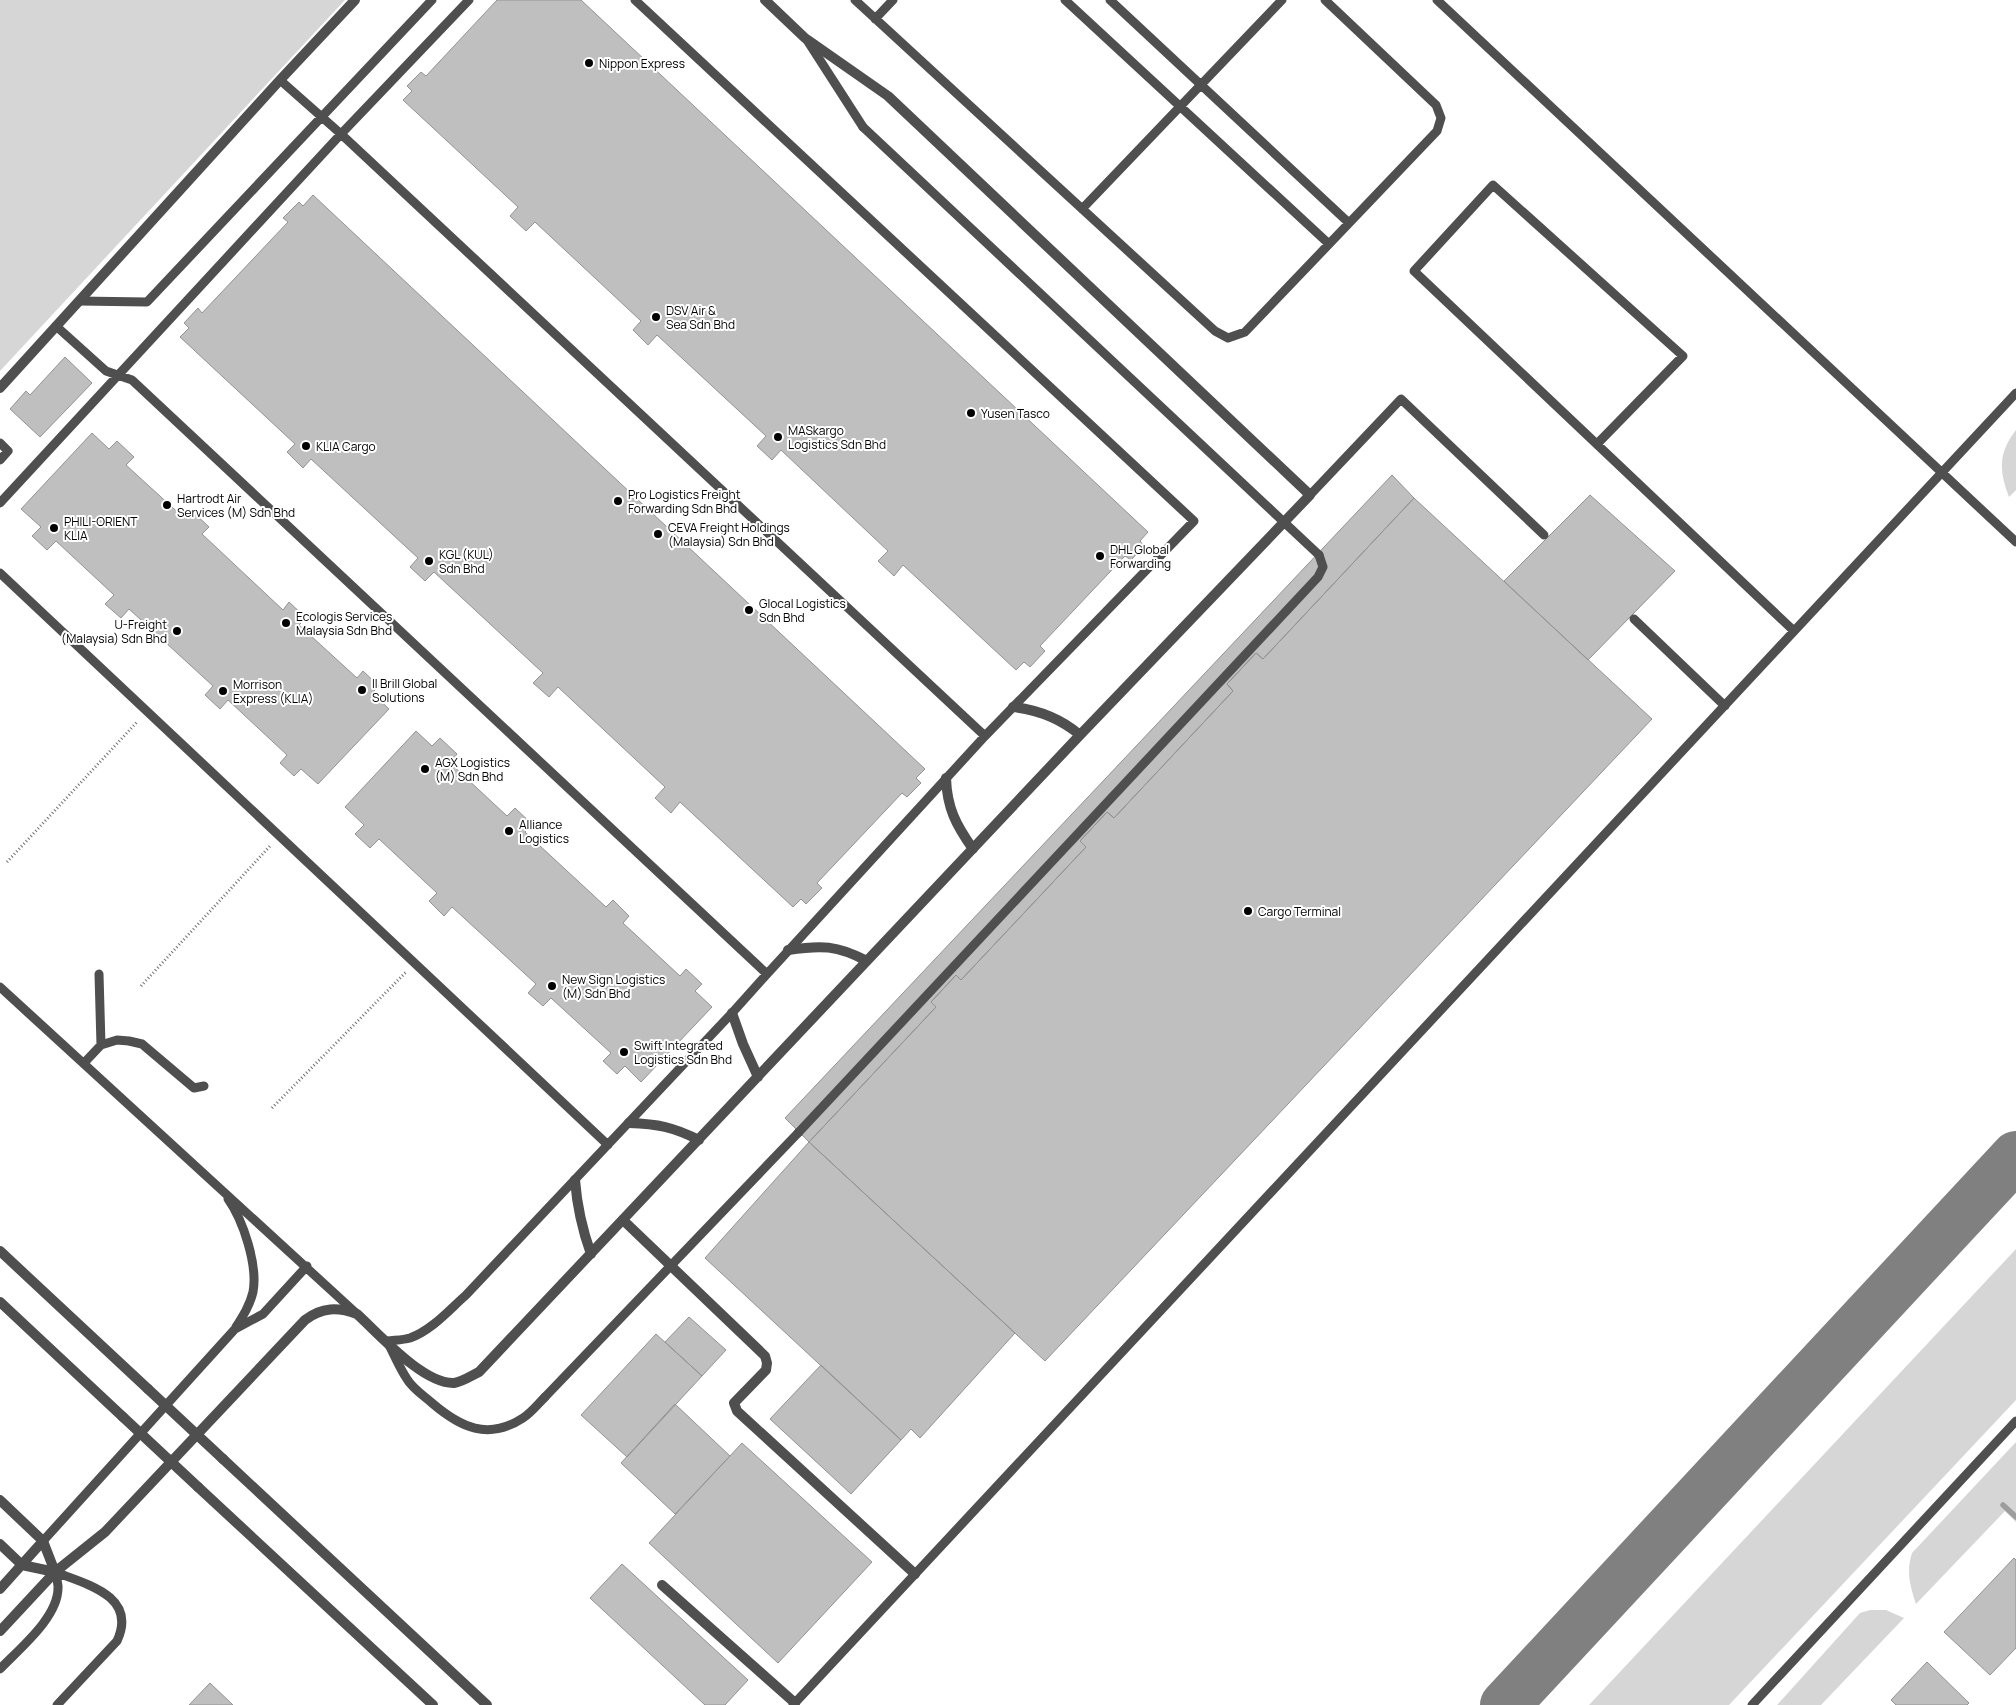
<svg xmlns="http://www.w3.org/2000/svg" width="2016" height="1705" viewBox="0 0 2016 1705" font-family="Manrope,sans-serif">
  <style>
    .green { fill: #d6d6d6 }
    .lines { fill: none; stroke-linecap: round; stroke-linejoin: round }
    .stream { stroke: #9d9d9d; stroke-width: 5.5 }
    .taxiway { stroke: #808080; stroke-width: 50 }
    .building { fill: #bfbfbf; stroke: #939393 }
    .path { stroke: #717171; stroke-width: 3; stroke-dasharray: 1 2.5; stroke-linecap: butt }
    .service { stroke: #4f4f4f; stroke-width: 9 }
    .minor { stroke: #4f4f4f; stroke-width: 10 }
    .service-bridge { stroke: #4f4f4f; stroke-width: 9 }
    .minor-bridge { stroke: #4f4f4f; stroke-width: 10 }
    .poi-dot { fill: #000; stroke: #fff; stroke-width: 2 }
    .labels { text-anchor: middle; dominant-baseline: central; stroke-width: 4; stroke-linejoin: round; paint-order: stroke }
    .poi-label { font-size: 12px; fill: #000; stroke: #fff; text-anchor: start }
  </style>
  <rect width="100%" height="100%" fill="#fff"/>
  <path class="green" d="M 0,0 L 345,0 L 0,371 Z
    M 2016,430 L 2016,490 L 2009,497 C 1999,471 1998,453 2016,430 Z
    M 2016,1249 L 2016,1400 L 1729,1705 L 1589,1705 Z
    M 2016,1442 L 2016,1522 L 2005,1511 L 1916,1604 C 1910,1585 1906,1572 1912,1553 Z
    M 1870,1610 L 1886,1610 L 1904,1618 L 1821,1705 L 1777,1705 L 1860,1613 Z"/>
  <g class="lines">
    <path class="stream" d="M 2003,1505 L 2016,1517"/>
    <path class="taxiway" d="M 1505,1705 L 2016,1156"/>
  </g>
  <path class="building" d="M 497,0 L 581,0 L 1148,532 L 1140,541 L 1144,546 L 1131,560 L 1125,556 L 1040,646 L 1045,651 L 1030,667 L 1024,662 L 1016,670 L 903,565 L 894,576 L 878,561 L 888,551 L 781,450 L 772,460 L 757,446 L 766,436 L 657,335 L 648,345 L 633,330 L 641,321 L 535,222 L 526,231 L 510,216 L 518,207 L 403,100 L 412,91 L 407,86 L 421,72 L 426,76 Z
    M 313,195 L 925,769 L 916,778 L 921,783 L 907,797 L 902,793 L 817,883 L 822,888 L 806,904 L 801,899 L 793,907 L 680,802 L 671,813 L 655,798 L 665,787 L 558,687 L 549,697 L 533,683 L 543,673 L 434,572 L 425,581 L 410,567 L 418,558 L 311,459 L 303,468 L 287,452 L 295,444 L 180,337 L 189,328 L 184,323 L 198,308 L 202,313 L 288,222 L 283,218 L 299,202 L 303,206 Z
    M 65,357 L 92,383 L 40,437 L 10,409 L 26,391 L 30,395 Z
    M 92,433 L 109,449 L 117,441 L 134,457 L 126,465 L 184,518 L 191,510 L 209,527 L 202,534 L 283,610 L 289,602 L 306,618 L 299,625 L 357,678 L 363,671 L 379,686 L 372,693 L 389,709 L 318,784 L 301,769 L 294,776 L 280,763 L 287,755 L 228,700 L 220,709 L 205,695 L 213,686 L 129,609 L 121,618 L 105,604 L 114,595 L 56,541 L 47,550 L 32,536 L 41,527 L 21,509 Z
    M 1392,475 L 1414,498 L 1263,659 L 1256,653 L 1227,684 L 1233,691 L 1114,818 L 1107,812 L 1080,841 L 1086,847 L 961,980 L 956,975 L 931,1002 L 936,1007 L 809,1142 L 785,1118 Z
    M 1590,495 L 1675,571 L 1588,660 L 1504,581 Z
    M 1414,498 L 1652,719 L 1045,1361 L 809,1142 L 936,1007 L 931,1002 L 956,975 L 961,980 L 1086,847 L 1080,841 L 1107,812 L 1114,818 L 1233,691 L 1227,684 L 1256,653 L 1263,659 Z
    M 416,731 L 432,746 L 440,738 L 457,754 L 450,763 L 507,816 L 515,808 L 532,824 L 525,832 L 606,907 L 613,900 L 629,916 L 623,923 L 680,976 L 686,969 L 702,984 L 695,991 L 712,1007 L 641,1082 L 625,1066 L 617,1074 L 603,1061 L 611,1053 L 551,998 L 543,1006 L 528,993 L 536,984 L 452,907 L 444,916 L 429,901 L 437,893 L 379,839 L 370,848 L 355,834 L 364,825 L 345,807 Z
    M 809,1142 L 1015,1333 L 920,1438 L 911,1429 L 901,1440 L 705,1258 Z
    M 689,1317 L 726,1350 L 702,1376 L 665,1342 Z
    M 656,1334 L 702,1376 L 627,1457 L 581,1415 Z
    M 821,1365 L 901,1440 L 851,1494 L 770,1419 Z
    M 675,1404 L 730,1456 L 675,1514 L 621,1463 Z
    M 742,1443 L 872,1562 L 778,1663 L 649,1543 Z
    M 2014,1558 L 2016,1560 L 2016,1648 L 1990,1675 L 1944,1632 Z
    M 622,1564 L 748,1680 L 725,1705 L 705,1705 L 590,1598 Z
    M 1927,1662 L 1969,1703 L 1967,1705 L 1896,1705 L 1891,1700 Z
    M 210,1683 L 233,1705 L 189,1705 Z"/>
  <g class="lines">
    <path class="path" d="M 7,862 L 138,721
      M 141,986 L 271,845
      M 272,1108 L 407,971"/>
    <path class="service" d="M 855,0 L 1215,331 L 1228,338 L 1245,332 L 1437,131 L 1441,118 L 1436,105 L 1325,0
      M 1065,0 L 1329,244
      M 1110,0 L 1349,223
      M 1437,0 L 2016,542
      M 875,19 L 893,0
      M 807,40 L 863,127
      M 280,80 L 341,134 L 985,736
      M 1082,209 L 1282,0
      M 79,301 L 147,302 L 432,0
      M 56,326 L 106,371 L 132,380 L 767,974
      M 0,443 L 8,451 L 0,460
      M 1597,444 L 1683,356 L 1493,185 L 1414,271 L 1794,631
      M 1310,495 L 1401,399 L 1544,535
      M 0,503 L 341,134 L 469,0
      M 0,573 L 608,1145
      M 1634,619 L 1725,706
      M 99,974 L 101,1045
      M 0,987 L 357,1314
      M 84,1063 L 101,1045 L 117,1040 L 129,1041 L 142,1044 L 194,1088 L 204,1086
      M 798,1133 L 1318,577 L 1323,567 L 1319,555
      M 228,1199 C 243,1220 258,1265 253,1292 C 250,1305 243,1316 236,1327
      M 545,1397 C 538,1404 531,1413 523,1418 C 488,1441 460,1427 432,1403 C 424,1396 412,1388 407,1379 C 399,1367 394,1354 387,1341 C 395,1340 403,1340 410,1338 C 432,1330 449,1310 466,1295 L 732,1013 L 767,974 L 985,736 L 1194,521 L 635,0
      M 43,1541 L 235,1329 L 263,1314 L 307,1266
      M 55,1572 C 86,1584 138,1596 117,1641 L 57,1705
      M 0,1669 C 19,1649 59,1617 58,1587 C 58,1582 56,1577 55,1572
      M 793,1705 L 2016,393
      M 1752,1705 L 2016,1421"/>
    <path class="minor" d="M 0,388 L 280,80 L 355,0
      M 1013,707 C 1039,710 1060,718 1080,735
      M 946,778 C 947,808 956,825 973,849
      M 788,950 C 821,945 837,945 867,961
      M 732,1013 L 743,1044 L 758,1077
      M 629,1123 C 658,1124 673,1127 699,1140
      M 575,1180 C 577,1206 582,1229 591,1254
      M 623,1220 L 765,1356 L 767,1363 L 766,1370 L 734,1403 L 737,1411 L 915,1574
      M 0,1251 L 148,1389
      M 0,1302 L 123,1417
      M 223,1459 L 487,1705
      M 198,1487 L 433,1705
      M 0,1500 L 43,1541 L 55,1572
      M 0,1544 L 22,1565 L 55,1572
      M 662,1585 L 795,1703
      M 0,1589 L 43,1541
      M 0,1631 L 55,1572 L 105,1532 L 305,1320 C 322,1307 338,1307 357,1314 C 379,1334 423,1384 454,1383 C 462,1382 471,1376 479,1372 L 1080,735 L 1310,495 L 888,96 L 805,38 L 765,0"/>
    <path class="service-bridge" d="M 863,127 L 1319,555
      M 545,1397 L 798,1133"/>
    <path class="minor-bridge" d="M 148,1389 L 223,1459
      M 123,1417 L 198,1487"/>
  </g>
  <g class="poi-dot">
    <circle cx="589" cy="63" r="5"/>
    <circle cx="656" cy="317" r="5"/>
    <circle cx="971" cy="413" r="5"/>
    <circle cx="778" cy="437" r="5"/>
    <circle cx="306" cy="446" r="5"/>
    <circle cx="618" cy="501" r="5"/>
    <circle cx="167" cy="505" r="5"/>
    <circle cx="54" cy="528" r="5"/>
    <circle cx="658" cy="534" r="5"/>
    <circle cx="1100" cy="556" r="5"/>
    <circle cx="429" cy="561" r="5"/>
    <circle cx="749" cy="610" r="5"/>
    <circle cx="286" cy="623" r="5"/>
    <circle cx="177" cy="631" r="5"/>
    <circle cx="362" cy="690" r="5"/>
    <circle cx="223" cy="691" r="5"/>
    <circle cx="425" cy="769" r="5"/>
    <circle cx="509" cy="831" r="5"/>
    <circle cx="1248" cy="911" r="5"/>
    <circle cx="552" cy="986" r="5"/>
    <circle cx="624" cy="1052" r="5"/>
  </g>
  <g class="labels">
    <g class="poi-label">
      <text x="599" y="63">Nippon Express</text>
      <text x="666" y="310">DSV Air &amp;<tspan x="666" dy="14">Sea Sdn Bhd</tspan></text>
      <text x="981" y="413">Yusen Tasco</text>
      <text x="788" y="430">MASkargo<tspan x="788" dy="14">Logistics Sdn Bhd</tspan></text>
      <text x="316" y="446">KLIA Cargo</text>
      <text x="628" y="494">Pro Logistics Freight<tspan x="628" dy="14">Forwarding Sdn Bhd</tspan></text>
      <text x="177" y="498">Hartrodt Air<tspan x="177" dy="14">Services (M) Sdn Bhd</tspan></text>
      <text x="64" y="521">PHILI-ORIENT<tspan x="64" dy="14">KLIA</tspan></text>
      <text x="668" y="527">CEVA Freight Holdings<tspan x="668" dy="14">(Malaysia) Sdn Bhd</tspan></text>
      <text x="1110" y="549">DHL Global<tspan x="1110" dy="14">Forwarding</tspan></text>
      <text x="439" y="554">KGL (KUL)<tspan x="439" dy="14">Sdn Bhd</tspan></text>
      <text x="759" y="603">Glocal Logistics<tspan x="759" dy="14">Sdn Bhd</tspan></text>
      <text x="296" y="616">Ecologis Services<tspan x="296" dy="14">Malaysia Sdn Bhd</tspan></text>
      <text x="167" y="624" text-anchor="end">U-Freight<tspan x="167" dy="14">(Malaysia) Sdn Bhd</tspan></text>
      <text x="372" y="683">II Brill Global<tspan x="372" dy="14">Solutions</tspan></text>
      <text x="233" y="684">Morrison<tspan x="233" dy="14">Express (KLIA)</tspan></text>
      <text x="435" y="762">AGX Logistics<tspan x="435" dy="14">(M) Sdn Bhd</tspan></text>
      <text x="519" y="824">Alliance<tspan x="519" dy="14">Logistics</tspan></text>
      <text x="1258" y="911">Cargo Terminal</text>
      <text x="562" y="979">New Sign Logistics<tspan x="562" dy="14">(M) Sdn Bhd</tspan></text>
      <text x="634" y="1045">Swift Integrated<tspan x="634" dy="14">Logistics Sdn Bhd</tspan></text>
    </g>
  </g>
</svg>
